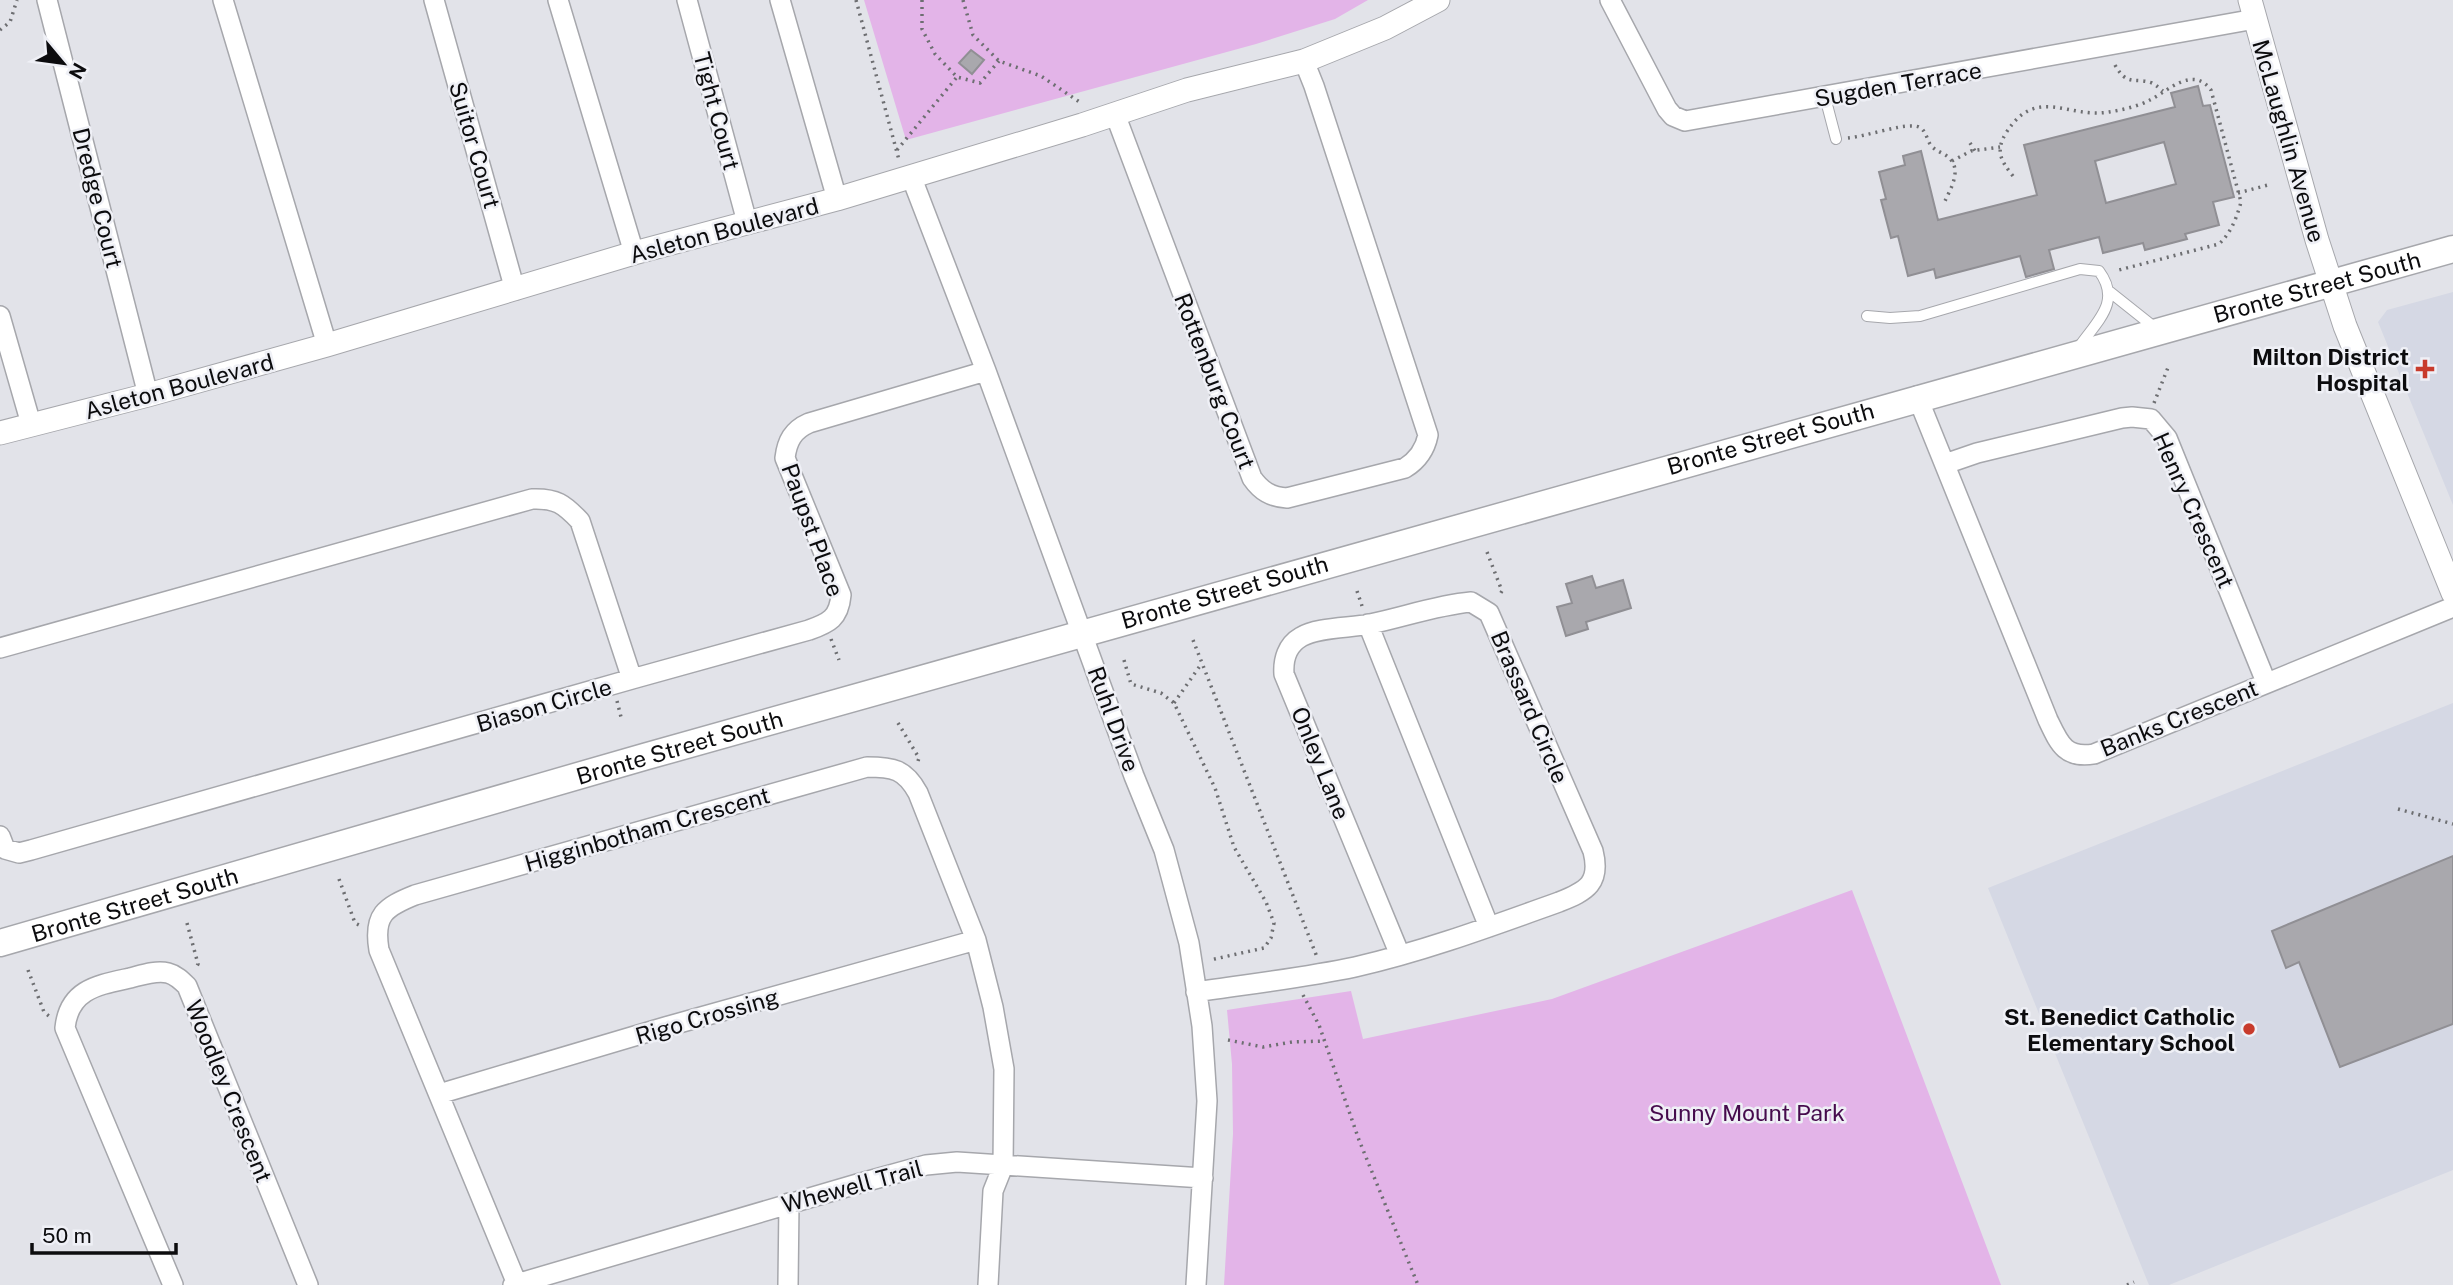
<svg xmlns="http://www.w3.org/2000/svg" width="2453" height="1285" viewBox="0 0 2453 1285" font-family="'Public Sans',sans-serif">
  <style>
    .built { fill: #d5d8e4 }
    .green { fill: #e3b4e8 }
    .building { fill: #a9a8ad; stroke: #908f94; stroke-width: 2; fill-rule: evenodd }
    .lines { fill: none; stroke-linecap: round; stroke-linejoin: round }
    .service-casing { stroke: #a6a7ac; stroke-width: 12 }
    .minor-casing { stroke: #a6a7ac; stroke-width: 22 }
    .tertiary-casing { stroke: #a6a7ac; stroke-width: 25 }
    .secondary-casing { stroke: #a6a7ac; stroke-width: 29 }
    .path { stroke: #6d6e71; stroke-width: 3.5; stroke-dasharray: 2 5; stroke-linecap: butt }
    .service { stroke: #fff; stroke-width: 10 }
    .minor { stroke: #fff; stroke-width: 19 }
    .tertiary { stroke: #fff; stroke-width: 23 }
    .secondary { stroke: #fff; stroke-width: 26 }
    .poi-dot { fill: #c83b2c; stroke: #eff0f6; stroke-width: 2.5 }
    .labels { text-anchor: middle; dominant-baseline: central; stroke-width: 5; stroke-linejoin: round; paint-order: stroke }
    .street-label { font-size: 23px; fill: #0c0c0e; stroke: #eff0f6 }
    .poi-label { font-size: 23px; font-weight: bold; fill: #0c0c0e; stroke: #eff0f6; text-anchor: end }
    .park-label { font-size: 23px; fill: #460b4d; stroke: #eff0f6 }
  </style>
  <rect width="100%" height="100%" fill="#e2e3e9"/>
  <path class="built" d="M 2453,292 L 2453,505 L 2378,322 L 2387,310 Z
    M 2453,703 L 2453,1170 L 2169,1285 L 2149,1285 L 1988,888 Z"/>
  <path class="green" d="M 864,0 L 1368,0 L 1335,19 L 1256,44 L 906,140 Z
    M 1852,890 L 2001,1285 L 1224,1285 L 1233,1134 L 1232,1064 L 1227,1010 L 1351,991 L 1363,1039 L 1552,999 Z"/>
  <path class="building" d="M 971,50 L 984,60 L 972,74 L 959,63 Z
    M 2198,86 L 2203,106 L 2210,105 L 2234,197 L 2213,202 L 2219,225 L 2185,234 L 2187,239 L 2145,250 L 2143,243 L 2103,253 L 2099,237 L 2049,250 L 2054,269 L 2026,277 L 2020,256 L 1936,278 L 1934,269 L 1908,276 L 1898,236 L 1891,238 L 1881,200 L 1886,199 L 1879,172 L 1905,165 L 1903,156 L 1921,151 L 1938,220 L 2037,195 L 2024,145 L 2175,107 L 2171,93 ZM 2164,142 L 2176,184 L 2106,203 L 2095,161 Z
    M 1592,576 L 1596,588 L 1623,580 L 1631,608 L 1586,622 L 1588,629 L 1566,636 L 1557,607 L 1572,603 L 1566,584 Z
    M 2453,856 L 2453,1024 L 2340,1067 L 2299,962 L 2286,968 L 2272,931 Z"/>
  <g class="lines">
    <defs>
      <path id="service" d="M 1825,97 L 1836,139
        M 2110,292 L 2154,327
        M 1867,316 L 1890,318 L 1920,316 L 2080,269 L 2099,271 C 2122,302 2097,321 2079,347"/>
      <path id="minor" d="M 47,0 L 148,395
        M 223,0 L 327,345
        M 434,0 L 515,290
        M 558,0 L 634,253
        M 687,0 L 747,222
        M 780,0 L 837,199
        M 1610,0 L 1667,109 L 1673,116 L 1685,121 L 2255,19
        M 1115,114 L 1252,478 C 1261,491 1271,497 1287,498 L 1405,468 C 1418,460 1425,450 1428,435 L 1314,86 L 1304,61
        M 911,176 L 986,371 L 1134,776 L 1164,850 L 1189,943 L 1202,1026 L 1207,1101 L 1196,1285
        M 0,316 L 31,424
        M 1917,396 L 2048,720 C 2059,743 2065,759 2094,754 L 2453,607
        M 1945,464 L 1977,453 L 2122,418 L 2132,417 L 2151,419 L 2167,438 L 2266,682
        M 1368,624 L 1489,927
        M 0,648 L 532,499 C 556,498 564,504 580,521 L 632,679 L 31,850 L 19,853 L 5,849 L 0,836
        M 632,679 L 809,630 C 829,623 839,618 841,595 L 785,458 C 787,441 793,430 809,423 L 986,371
        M 1196,992 C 1249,984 1303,978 1355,967 C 1425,951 1492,926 1559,902 C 1587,891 1601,883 1593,851 L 1489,613 L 1471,602 C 1437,605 1404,617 1370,624 C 1351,628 1317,627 1301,637 C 1287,645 1283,660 1284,674 L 1400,955
        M 439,1094 L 665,1027 L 976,940
        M 517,1284 L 379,950 C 373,915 385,907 415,895 L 867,767 C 893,767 905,769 918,793 L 976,940 L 993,1007 L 1004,1069 L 1003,1166 L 993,1191 L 988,1285
        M 173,1285 L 65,1028 C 69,989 98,985 130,978 C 142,975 156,970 168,973 C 176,975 181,980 187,986 L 308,1285
        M 513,1285 L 857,1184 L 926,1165 L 957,1162 L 1203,1178
        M 788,1285 L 789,1203"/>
      <path id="tertiary" d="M 2250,0 L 2317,240 L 2345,326 L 2453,593
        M 0,433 L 148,395 L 327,345 L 634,253 L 837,199 L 1082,125 L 1187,90 L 1304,61 L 1385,28 L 1438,0"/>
      <g id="secondary">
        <path id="s1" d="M 0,943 C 816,706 1633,473 2453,249"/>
      </g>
    </defs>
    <use href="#service" class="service-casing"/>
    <use href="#minor" class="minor-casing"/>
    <use href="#tertiary" class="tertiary-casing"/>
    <use href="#secondary" class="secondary-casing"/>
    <path class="path" d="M 856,0 L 899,160
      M 922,0 L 922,29 L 935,54 L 957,77 L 980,83 L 999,61
      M 963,0 L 973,35 L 999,61 L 1041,76 L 1081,103
      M 0,30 L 10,22 L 17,0
      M 2115,65 C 2127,87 2135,77 2152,83 C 2156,85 2159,88 2163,91
      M 1848,138 C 1867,136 1898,125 1913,126 C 1925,126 1925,135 1930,144 C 1935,152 1946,153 1951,160 C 1961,172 1950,190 1945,201
      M 1970,143 L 1975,151
      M 897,150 L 957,77
      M 1952,161 L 1971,151 L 2000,147
      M 2013,176 C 2001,161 1995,151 2006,133 C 2036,85 2068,119 2109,112 C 2122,110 2139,106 2150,100 C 2168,91 2193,65 2211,90 L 2241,202 C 2237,217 2231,233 2219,244 L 2115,271
      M 2238,193 L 2268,185
      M 2154,403 L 2169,365
      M 1487,552 L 1502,591 L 1499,596
      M 1357,591 L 1362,606
      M 831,639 L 839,660
      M 1193,640 L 1317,957
      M 1124,660 L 1131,684 L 1161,693 L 1174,703 L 1215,788 L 1234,847 L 1266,902 L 1274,923 L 1271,938 L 1264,948 L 1210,960
      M 617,701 L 622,721
      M 1174,703 L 1202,663
      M 898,723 L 919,758 L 918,761
      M 2398,809 L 2453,824
      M 339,879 L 355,923 L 361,926
      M 187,923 L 198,964 L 196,968
      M 28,970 L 44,1012 L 49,1016
      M 1303,995 L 1319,1025 L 1359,1140 L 1418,1285
      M 1228,1040 L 1263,1047 L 1292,1042 L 1324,1041
      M 2127,1285 L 2134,1282"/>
    <use href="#service" class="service"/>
    <use href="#minor" class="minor"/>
    <use href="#tertiary" class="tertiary"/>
    <use href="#secondary" class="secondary"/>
  </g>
  <g class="poi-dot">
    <path d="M2421.5 358.5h7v7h7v7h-7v7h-7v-7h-7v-7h7z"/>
    <circle cx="2249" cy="1029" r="7"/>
  </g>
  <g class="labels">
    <g class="street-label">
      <text transform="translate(1898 84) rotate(-10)">Sugden Terrace</text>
      <text transform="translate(717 111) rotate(75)">Tight Court</text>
      <text transform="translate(2289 141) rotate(74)">McLaughlin Avenue</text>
      <text transform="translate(475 145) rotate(74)">Suitor Court</text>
      <text transform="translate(98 198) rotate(76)">Dredge Court</text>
      <text transform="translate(724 230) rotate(-15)">Asleton Boulevard</text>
      <text stroke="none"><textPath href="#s1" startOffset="2408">Bronte Street South</textPath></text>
      <text transform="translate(1215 381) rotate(69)">Rottenburg Court</text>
      <text transform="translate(179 386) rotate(-15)">Asleton Boulevard</text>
      <text stroke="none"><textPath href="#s1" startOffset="1841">Bronte Street South</textPath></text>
      <text transform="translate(2194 510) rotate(66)">Henry Crescent</text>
      <text transform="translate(813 530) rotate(70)">Paupst Place</text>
      <text stroke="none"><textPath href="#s1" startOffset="1274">Bronte Street South</textPath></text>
      <text transform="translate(544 705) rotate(-16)">Biason Circle</text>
      <text transform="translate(1530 707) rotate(67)">Brassard Circle</text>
      <text transform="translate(2179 718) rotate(-22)">Banks Crescent</text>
      <text transform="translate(1114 719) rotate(70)">Ruhl Drive</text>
      <text stroke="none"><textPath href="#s1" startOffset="707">Bronte Street South</textPath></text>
      <text transform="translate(1321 763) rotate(68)">Onley Lane</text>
      <text transform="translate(647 829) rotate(-16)">Higginbotham Crescent</text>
      <text stroke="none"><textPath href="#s1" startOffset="140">Bronte Street South</textPath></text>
      <text transform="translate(707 1016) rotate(-16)">Rigo Crossing</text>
      <text transform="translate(229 1091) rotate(68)">Woodley Crescent</text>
      <text transform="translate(852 1186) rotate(-15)">Whewell Trail</text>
    </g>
    <g class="poi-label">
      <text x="2409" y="356">Milton District<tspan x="2409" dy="26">Hospital</tspan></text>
      <text x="2235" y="1016">St. Benedict Catholic<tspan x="2235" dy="26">Elementary School</tspan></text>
    </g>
    <g class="park-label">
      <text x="1747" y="1112">Sunny Mount Park</text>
    </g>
  </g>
  <g transform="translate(63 63) rotate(119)" stroke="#eff0f6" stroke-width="5" paint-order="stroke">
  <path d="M0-5L12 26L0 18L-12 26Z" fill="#0c0c0e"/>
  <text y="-10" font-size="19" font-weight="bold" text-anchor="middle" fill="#0c0c0e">N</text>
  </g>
  <path d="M32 1243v10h144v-10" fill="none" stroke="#0c0c0e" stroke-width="3.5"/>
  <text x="42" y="1243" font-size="21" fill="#0c0c0e" stroke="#eff0f6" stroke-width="5" paint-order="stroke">50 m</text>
</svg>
